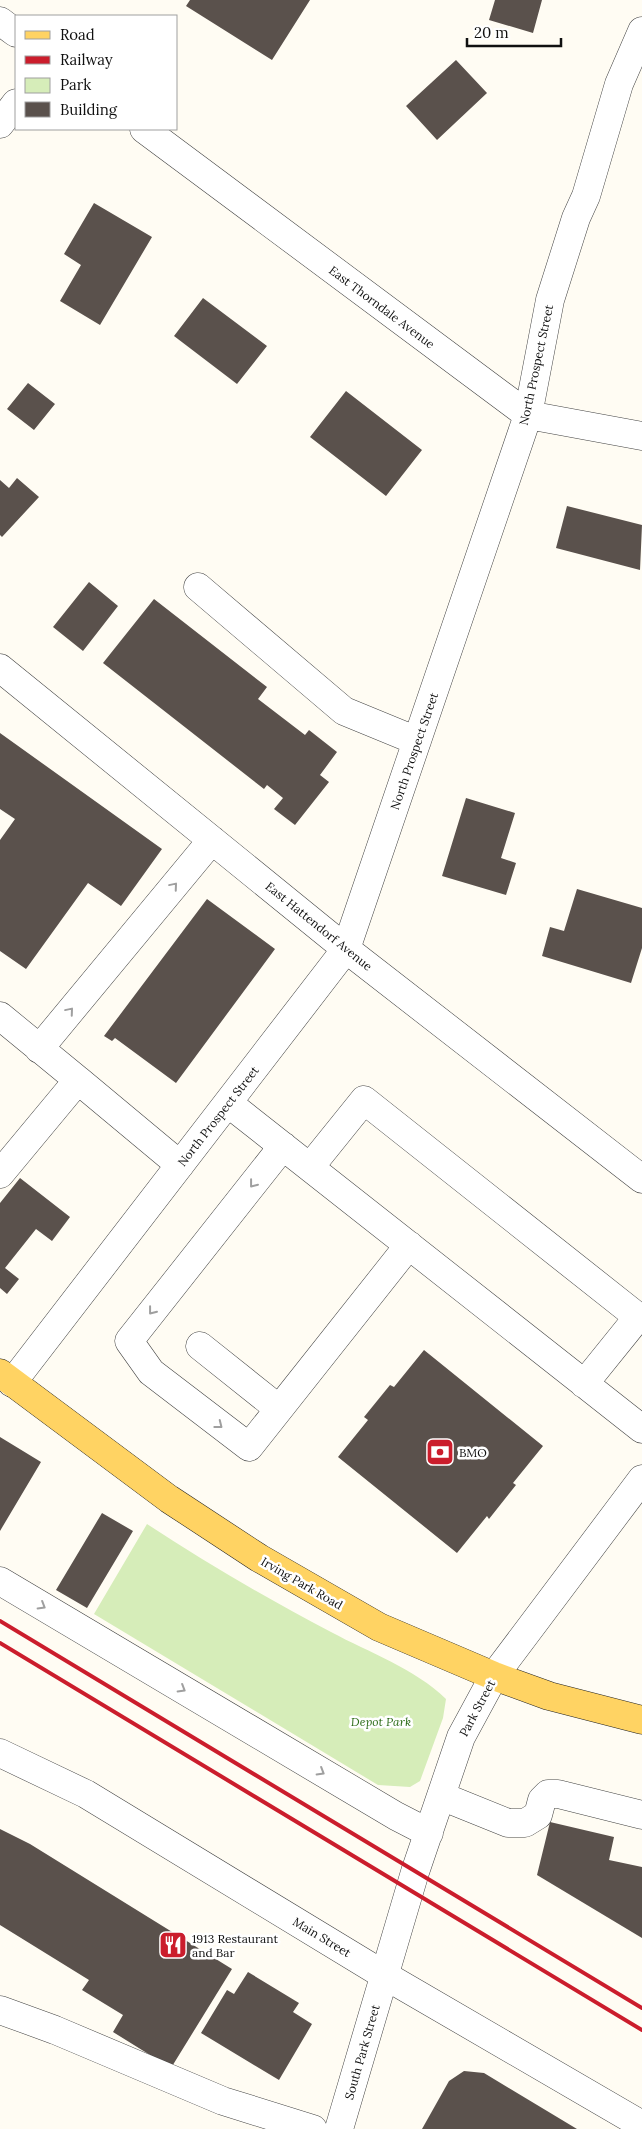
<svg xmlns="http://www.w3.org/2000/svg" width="642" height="2129" viewBox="0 0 642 2129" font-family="Lora,serif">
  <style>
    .green { fill: #d6edb9 }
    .building { fill: #5a514c }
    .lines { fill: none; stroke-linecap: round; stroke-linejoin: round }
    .minor-casing { stroke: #434343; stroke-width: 29 }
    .major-casing { stroke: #212121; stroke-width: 29 }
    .minor { stroke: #fff; stroke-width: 28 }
    .major { stroke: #ffd363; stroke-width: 28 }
    .rail { stroke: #cb1d2c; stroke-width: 4 }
    .oneway { stroke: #9f9f9f }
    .labels { text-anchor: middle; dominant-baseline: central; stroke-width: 5; stroke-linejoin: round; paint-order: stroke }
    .street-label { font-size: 12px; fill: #101010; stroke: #fff }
    .poi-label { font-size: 12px; fill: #101010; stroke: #fff; text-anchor: start }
    .park-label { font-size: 12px; font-style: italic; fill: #2f6e1b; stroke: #fff }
  </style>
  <rect width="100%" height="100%" fill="#fffcf3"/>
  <path class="green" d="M 147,1524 C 206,1563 268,1599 331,1632 C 370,1653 414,1668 446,1699 L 443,1718 L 420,1781 L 410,1787 L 378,1785 L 94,1614 Z"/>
  <path class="building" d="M 190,0 L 310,0 L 272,60 L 186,6 Z
    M 495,0 L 542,0 L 533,33 L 489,20 Z
    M 456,60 L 487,93 L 437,140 L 406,106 Z
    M 94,203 L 152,237 L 100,325 L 60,301 L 81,265 L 64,254 Z
    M 203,298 L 267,346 L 237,384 L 174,336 Z
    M 28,383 L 55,404 L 34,430 L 7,409 Z
    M 346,391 L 422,450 L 386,496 L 310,437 Z
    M 17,478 L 39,497 L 2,537 L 0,535 L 0,480 L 9,488 Z
    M 567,506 L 642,525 L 640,570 L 556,548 Z
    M 89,582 L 118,606 L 83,651 L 53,627 Z
    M 154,599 L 267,687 L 258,699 L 305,735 L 309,730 L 337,752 L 320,775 L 329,782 L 295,825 L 274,809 L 283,798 L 267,785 L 264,789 L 103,663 Z
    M 0,733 L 162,849 L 121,906 L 88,883 L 26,969 L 0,951 L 0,840 L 15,819 L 0,809 Z
    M 466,798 L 515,813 L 501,858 L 516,863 L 506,895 L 442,876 Z
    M 577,889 L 642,908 L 642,948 L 631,983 L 542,956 L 550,927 L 564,931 Z
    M 207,899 L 275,949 L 176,1083 L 115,1038 L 112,1041 L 104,1036 Z
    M 20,1178 L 70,1217 L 52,1241 L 36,1229 L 5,1268 L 19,1279 L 7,1294 L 0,1288 L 0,1203 Z
    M 424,1350 L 543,1446 L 513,1483 L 516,1485 L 489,1519 L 487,1516 L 457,1553 L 338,1457 L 368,1420 L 364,1417 L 390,1385 L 394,1387 Z
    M 0,1437 L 41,1462 L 0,1531 Z
    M 102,1513 L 133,1531 L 87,1608 L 56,1590 Z
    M 550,1822 L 614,1837 L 609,1860 L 642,1867 L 642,1938 L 537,1875 Z
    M 0,1829 L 30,1844 L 232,1969 L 171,2068 L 113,2032 L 123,2015 L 82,1990 L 89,1980 L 0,1925 Z
    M 248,1972 L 299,2003 L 293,2012 L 312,2024 L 279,2080 L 201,2033 L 227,1990 L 234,1994 Z
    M 464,2071 L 484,2073 L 577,2129 L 422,2129 L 449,2081 Z"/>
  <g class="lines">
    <defs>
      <path id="minor" d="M 0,21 L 16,33
        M 0,124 L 16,103
        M 144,129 L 528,415 L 642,436
        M 198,587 L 344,711 L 417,741
        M 0,668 L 346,949 L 642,1179
        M 0,1016 L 78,1080 L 0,1174
        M 39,1049 L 212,840
        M 78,1080 L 180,1165
        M 228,1103 L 642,1429
        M 283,1146 L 129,1341 L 151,1372 L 249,1447 L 409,1245
        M 310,1167 L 364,1100 L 638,1317 L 584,1384
        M 200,1346 L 279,1409
        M 12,1383 L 346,949 L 528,415 L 550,300 L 576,218 L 586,196 L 619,84 L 642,31
        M 0,1581 L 396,1816 L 429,1833
        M 0,1753 L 86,1794 L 384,1975 L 642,2125
        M 441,1796 L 508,1823 L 525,1823 L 538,1815 L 542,1800 L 548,1794 L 558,1794 L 642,1815
        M 0,2010 L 55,2030 L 223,2101 L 313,2129
        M 339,2129 L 415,1872 L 461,1737 L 494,1676 L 642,1479"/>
      <path id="major" d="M 0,1373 L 169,1499 L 259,1558 L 379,1627 L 494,1676 L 549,1696 L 642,1720"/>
    </defs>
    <use href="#minor" class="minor-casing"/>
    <use href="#major" class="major-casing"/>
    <use href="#minor" class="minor"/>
    <use href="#major" class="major"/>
    <path class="rail" d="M 0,1621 L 642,2008
      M 0,1643 L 642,2030"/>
  </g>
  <defs><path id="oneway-chevron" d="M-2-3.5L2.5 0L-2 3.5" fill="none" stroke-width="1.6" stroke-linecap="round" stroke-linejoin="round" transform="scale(1.25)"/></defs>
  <g class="oneway">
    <use href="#oneway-chevron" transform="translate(174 886) rotate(-50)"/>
    <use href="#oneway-chevron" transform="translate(70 1011) rotate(-50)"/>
    <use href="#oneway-chevron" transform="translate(253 1184) rotate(128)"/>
    <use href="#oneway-chevron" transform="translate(152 1311) rotate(128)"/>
    <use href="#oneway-chevron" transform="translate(219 1425) rotate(38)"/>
    <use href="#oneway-chevron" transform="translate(42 1606) rotate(31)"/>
    <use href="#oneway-chevron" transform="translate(182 1689) rotate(31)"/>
    <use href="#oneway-chevron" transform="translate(321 1772) rotate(31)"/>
  </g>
  <defs>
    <symbol id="bank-square" viewBox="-11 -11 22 22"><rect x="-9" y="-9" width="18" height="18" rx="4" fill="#cb1d2c" stroke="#fff"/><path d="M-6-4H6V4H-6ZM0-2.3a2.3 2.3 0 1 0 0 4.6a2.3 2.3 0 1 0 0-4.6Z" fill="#fff"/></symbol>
    <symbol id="restaurant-square" viewBox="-11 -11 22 22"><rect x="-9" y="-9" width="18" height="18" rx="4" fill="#cb1d2c" stroke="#fff"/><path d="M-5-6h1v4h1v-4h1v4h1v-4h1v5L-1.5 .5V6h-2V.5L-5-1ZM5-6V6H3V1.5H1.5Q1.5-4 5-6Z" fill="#fff"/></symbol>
  </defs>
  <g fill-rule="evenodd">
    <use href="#bank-square" x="424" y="1436" width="32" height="32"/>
    <use href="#restaurant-square" x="157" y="1929" width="32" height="32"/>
  </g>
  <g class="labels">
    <g class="street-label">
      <text transform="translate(382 307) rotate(37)">East Thorndale Avenue</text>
      <text transform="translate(536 365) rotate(-78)">North Prospect Street</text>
      <text transform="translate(414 751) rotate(-71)">North Prospect Street</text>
      <text transform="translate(319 926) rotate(39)">East Hattendorf Avenue</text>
      <text transform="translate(218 1116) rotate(-52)">North Prospect Street</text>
      <text transform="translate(302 1583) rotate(30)">Irving Park Road</text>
      <text transform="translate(477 1708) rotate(-62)">Park Street</text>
      <text transform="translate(322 1937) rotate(31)">Main Street</text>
      <text transform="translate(362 2052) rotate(-74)">South Park Street</text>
    </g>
    <g class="poi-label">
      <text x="459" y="1452">BMO</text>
      <text x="192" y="1938">1913 Restaurant<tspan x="192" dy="14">and Bar</tspan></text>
    </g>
    <g class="park-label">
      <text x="381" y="1721">Depot Park</text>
    </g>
  </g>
  <rect x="15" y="15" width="162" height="115" fill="#ffffff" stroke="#9f9f9f"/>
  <rect x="25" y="31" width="25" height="8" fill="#ffd363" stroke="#9f9f9f"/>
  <text x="60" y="40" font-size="15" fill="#101010">Road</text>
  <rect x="25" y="56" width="25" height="8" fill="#cb1d2c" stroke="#9f9f9f"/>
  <text x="60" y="65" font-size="15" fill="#101010">Railway</text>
  <rect x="25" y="78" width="25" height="15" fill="#d6edb9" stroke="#9f9f9f"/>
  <text x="60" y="90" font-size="15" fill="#101010">Park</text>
  <rect x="25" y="102" width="25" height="15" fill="#5a514c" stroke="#9f9f9f"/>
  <text x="60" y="115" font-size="15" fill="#101010">Building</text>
  <path d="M467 38v8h94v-8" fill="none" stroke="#101010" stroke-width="2.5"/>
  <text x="474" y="38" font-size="15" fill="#101010" stroke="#ffffff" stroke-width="4" paint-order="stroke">20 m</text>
</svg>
